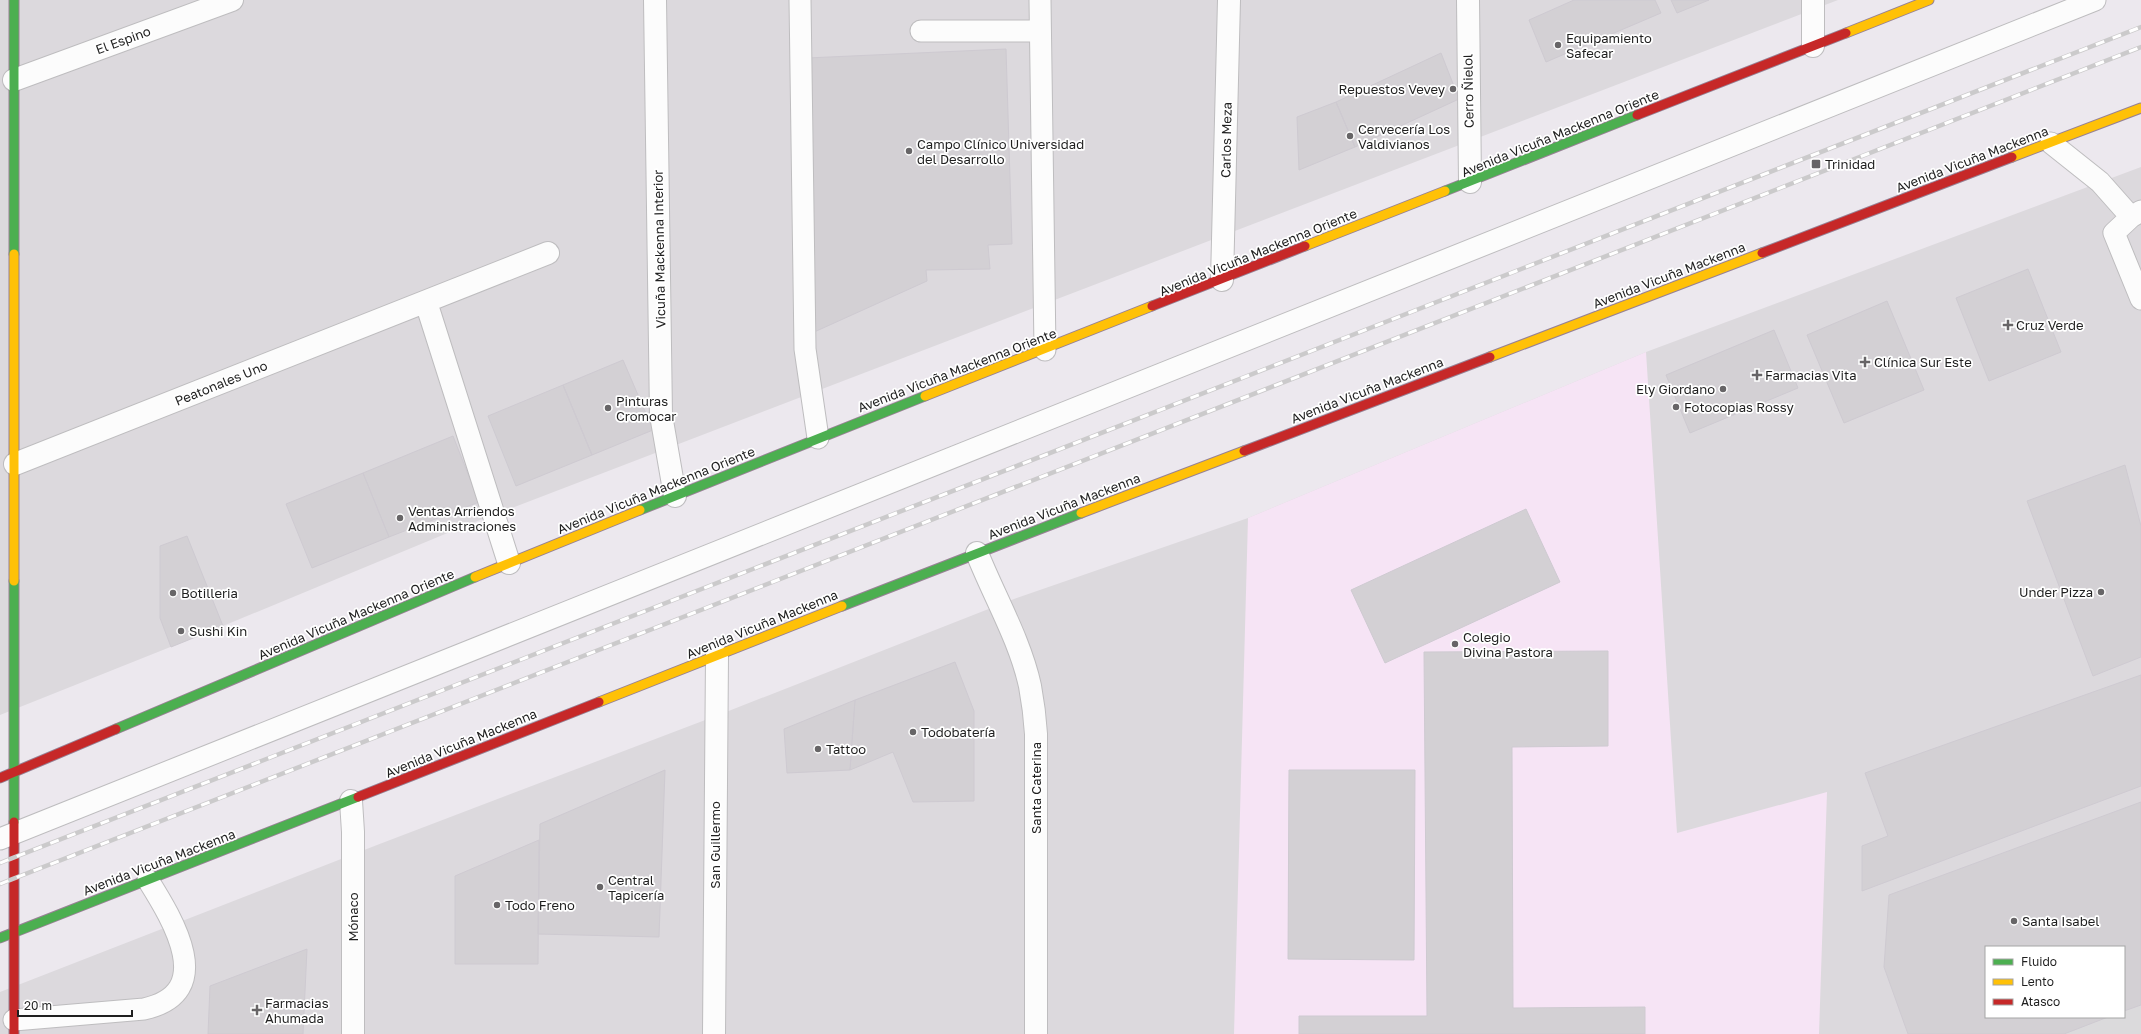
<svg xmlns="http://www.w3.org/2000/svg" width="2141" height="1034" viewBox="0 0 2141 1034" font-family="'Golos Text',sans-serif">
  <style>
    .residential { fill: #dcd9dd; fill-rule: evenodd }
    .education { fill: #f6e4f5; fill-rule: evenodd }
    .parking { fill: #dbdadc }
    .building { fill: #d3d0d4; stroke: #cecad1 }
    .lines { fill: none; stroke-linecap: round; stroke-linejoin: round }
    .lane-casing { stroke: #bebdbf; stroke-width: 23 }
    .street-casing { stroke: #bebdbf; stroke-width: 24 }
    .fast-casing { stroke: #978194; stroke-width: 11 }
    .slow-casing { stroke: #978194; stroke-width: 11 }
    .jam-casing { stroke: #978194; stroke-width: 11 }
    .lane { stroke: #fcfcfc; stroke-width: 21 }
    .street { stroke: #fcfcfc; stroke-width: 22 }
    .fast { stroke: #4caf50; stroke-width: 9 }
    .slow { stroke: #ffc107; stroke-width: 9 }
    .jam { stroke: #c62828; stroke-width: 9 }
    .rail-casing { stroke: #cbcacb; stroke-width: 4.5 }
    .rail { stroke: #fff; stroke-width: 3; stroke-dasharray: 9; stroke-linecap: butt }
    .poi-dot { fill: #676567; stroke: #fff; stroke-width: 1.5 }
    .labels { text-anchor: middle; dominant-baseline: central; stroke-width: 3.5; stroke-linejoin: round; paint-order: stroke }
    .poi-label { font-size: 13px; fill: #1f1f1f; stroke: #fff; text-anchor: start }
    .street-label { font-size: 13px; fill: #1f1f1f; stroke: #fff }
  </style>
  <rect width="100%" height="100%" fill="#ece8ee"/>
  <path class="residential" d="M 0,0 L 1838,0 L 462,527 L 223,626 L 0,715 Z
    M 2141,167 L 2141,1034 L 0,1034 L 0,992 L 377,845 L 721,714 L 1014,599 L 1248,518 L 1646,352 ZM 1986,947 L 2124,947 L 2124,1017 L 1986,1017 Z"/>
  <path class="education" d="M 1646,352 L 1677,833 L 1827,792 L 1819,1034 L 1234,1034 L 1248,518 ZM 1289,770 L 1414,770 L 1414,960 L 1288,959 Z"/>
  <path class="parking" d="M 2141,1005 L 2141,1034 L 2064,1034 L 2108,1017 L 2124,1017 L 2124,1011 Z"/>
  <path class="building" d="M 1574,0 L 1655,0 L 1661,13 L 1546,62 L 1529,20 Z
    M 1671,0 L 1709,0 L 1677,13 Z
    M 1006,49 L 1012,244 L 988,245 L 990,269 L 926,270 L 927,281 L 812,333 L 807,58 Z
    M 1441,53 L 1459,99 L 1355,147 L 1336,102 Z
    M 1336,102 L 1355,147 L 1299,170 L 1297,117 Z
    M 2028,269 L 2061,352 L 1989,381 L 1956,298 Z
    M 1887,301 L 1924,390 L 1844,423 L 1807,335 Z
    M 1774,330 L 1798,388 L 1690,433 L 1666,375 Z
    M 623,360 L 653,430 L 592,455 L 563,385 Z
    M 563,385 L 592,455 L 516,486 L 488,416 Z
    M 453,436 L 479,502 L 389,537 L 363,473 Z
    M 2125,465 L 2141,526 L 2141,657 L 2093,676 L 2027,501 Z
    M 363,473 L 389,537 L 312,568 L 286,504 Z
    M 1526,509 L 1560,582 L 1385,663 L 1351,590 Z
    M 187,536 L 223,626 L 171,647 L 160,618 L 160,546 Z
    M 1608,651 L 1608,746 L 1512,747 L 1513,1008 L 1645,1007 L 1645,1034 L 1299,1034 L 1299,1016 L 1427,1016 L 1424,652 Z
    M 955,662 L 974,711 L 974,801 L 913,802 L 893,752 L 850,770 L 855,700 Z
    M 2141,675 L 2141,786 L 1862,891 L 1862,846 L 1888,836 L 1865,773 Z
    M 855,700 L 850,770 L 787,773 L 784,729 Z
    M 665,770 L 659,937 L 538,934 L 540,824 Z
    M 1289,770 L 1415,770 L 1414,960 L 1288,959 Z
    M 2141,802 L 2141,1005 L 2124,1011 L 2124,947 L 1986,947 L 1986,1017 L 2108,1017 L 2064,1034 L 1908,1034 L 1884,967 L 1889,895 Z
    M 539,840 L 538,964 L 455,964 L 455,876 Z
    M 307,949 L 303,1034 L 208,1034 L 210,986 Z"/>
  <g class="lines">
    <defs>
      <path id="lane" d="M 800,0 L 805,349 L 818,438
        M 1040,0 L 1045,350
        M 921,31 L 1040,31
        M 2051,143 L 2100,182 L 2131,217 L 2141,211
        M 2131,217 L 2114,233 L 2141,299
        M 0,839 L 2095,0
        M 14,1020 L 144,1009 C 218,993 173,920 148,880"/>
      <path id="street" d="M 655,0 L 661,415 L 675,496
        M 1468,0 L 1470,182
        M 1813,0 L 1813,46
        M 14,80 L 232,0
        M 1222,280 L 1229,0
        M 426,302 L 509,563
        M 15,464 L 548,253
        M 977,553 C 994,596 1020,640 1030,686 C 1033,702 1035,718 1036,734 L 1036,1034
        M 351,801 L 353,832 L 353,1034
        M 714,1034 L 717,656"/>
      <path id="fast" d="M 14,0 L 14,254
        M 1445,191 L 1637,115
        M 640,510 L 925,396
        M 14,581 L 14,822
        M 842,606 L 1081,513
        M 116,729 L 475,577
        M 0,938 L 358,797"/>
      <path id="slow" d="M 1846,33 L 1929,0
        M 2012,157 L 2141,108
        M 1305,246 L 1445,191
        M 14,254 L 14,581
        M 1490,357 L 1762,253
        M 925,396 L 1152,306
        M 1081,513 L 1244,451
        M 475,577 L 640,510
        M 599,702 L 842,606"/>
      <path id="jam" d="M 1637,115 L 1846,33
        M 1762,253 L 2012,157
        M 1152,306 L 1305,246
        M 1244,451 L 1490,357
        M 0,778 L 116,729
        M 358,797 L 599,702
        M 14,822 L 14,1034"/>
    </defs>
    <use href="#lane" class="lane-casing"/>
    <use href="#street" class="street-casing"/>
    <use href="#fast" class="fast-casing"/>
    <use href="#slow" class="slow-casing"/>
    <use href="#jam" class="jam-casing"/>
    <use href="#lane" class="lane"/>
    <use href="#street" class="street"/>
    <use href="#fast" class="fast"/>
    <use href="#slow" class="slow"/>
    <use href="#jam" class="jam"/>
    <defs>
      <path id="rail" d="M 0,863 L 2141,27
        M 0,884 L 2141,47"/>
    </defs>
    <use href="#rail" class="rail-casing"/>
    <use href="#rail" class="rail"/>
  </g>
  <g class="poi-dot">
    <circle cx="1558" cy="45" r="4"/>
    <circle cx="1453" cy="89" r="4"/>
    <circle cx="1350" cy="136" r="4"/>
    <circle cx="909" cy="151" r="4"/>
    <rect x="1811" y="159" width="10" height="10" rx="2"/>
    <path d="M2006 319h4v4h4v4h-4v4h-4v-4h-4v-4h4z"/>
    <path d="M1863 356h4v4h4v4h-4v4h-4v-4h-4v-4h4z"/>
    <path d="M1755 369h4v4h4v4h-4v4h-4v-4h-4v-4h4z"/>
    <circle cx="1723" cy="389" r="4"/>
    <circle cx="1676" cy="407" r="4"/>
    <circle cx="608" cy="408" r="4"/>
    <circle cx="400" cy="518" r="4"/>
    <circle cx="2101" cy="592" r="4"/>
    <circle cx="173" cy="593" r="4"/>
    <circle cx="181" cy="631" r="4"/>
    <circle cx="1455" cy="644" r="4"/>
    <circle cx="913" cy="732" r="4"/>
    <circle cx="818" cy="749" r="4"/>
    <circle cx="600" cy="887" r="4"/>
    <circle cx="497" cy="905" r="4"/>
    <circle cx="2014" cy="921" r="4"/>
    <path d="M255 1004h4v4h4v4h-4v4h-4v-4h-4v-4h4z"/>
  </g>
  <g class="labels">
    <g class="poi-label">
      <text x="1566" y="38">Equipamiento<tspan x="1566" dy="15">Safecar</tspan></text>
      <text x="1445" y="89" text-anchor="end">Repuestos Vevey</text>
      <text x="1358" y="129">Cervecería Los<tspan x="1358" dy="15">Valdivianos</tspan></text>
      <text x="917" y="144">Campo Clínico Universidad<tspan x="917" dy="15">del Desarrollo</tspan></text>
      <text x="1825" y="164">Trinidad</text>
      <text x="2016" y="325">Cruz Verde</text>
      <text x="1874" y="362">Clínica Sur Este</text>
      <text x="1765" y="375">Farmacias Vita</text>
      <text x="1715" y="389" text-anchor="end">Ely Giordano</text>
      <text x="616" y="401">Pinturas<tspan x="616" dy="15">Cromocar</tspan></text>
      <text x="1684" y="407">Fotocopias Rossy</text>
      <text x="408" y="511">Ventas Arriendos<tspan x="408" dy="15">Administraciones</tspan></text>
      <text x="2093" y="592" text-anchor="end">Under Pizza</text>
      <text x="181" y="593">Botilleria</text>
      <text x="189" y="631">Sushi Kin</text>
      <text x="1463" y="637">Colegio<tspan x="1463" dy="15">Divina Pastora</tspan></text>
      <text x="921" y="732">Todobatería</text>
      <text x="826" y="749">Tattoo</text>
      <text x="608" y="880">Central<tspan x="608" dy="15">Tapicería</tspan></text>
      <text x="505" y="905">Todo Freno</text>
      <text x="2022" y="921">Santa Isabel</text>
      <text x="265" y="1003">Farmacias<tspan x="265" dy="15">Ahumada</tspan></text>
    </g>
    <g class="street-label">
      <text transform="translate(123 40) rotate(-20)">El Espino</text>
      <text transform="translate(1468 91) rotate(-91)">Cerro Ñielol</text>
      <text transform="translate(1560 133) rotate(-22)">Avenida Vicuña Mackenna Oriente</text>
      <text transform="translate(1226 140) rotate(-89)">Carlos Meza</text>
      <text transform="translate(1972 159) rotate(-21)">Avenida Vicuña Mackenna</text>
      <text transform="translate(659 249) rotate(-91)">Vicuña Mackenna Interior</text>
      <text transform="translate(1258 252) rotate(-22)">Avenida Vicuña Mackenna Oriente</text>
      <text transform="translate(1669 275) rotate(-21)">Avenida Vicuña Mackenna</text>
      <text transform="translate(957 370) rotate(-21)">Avenida Vicuña Mackenna Oriente</text>
      <text transform="translate(221 383) rotate(-22)">Peatonales Uno</text>
      <text transform="translate(1367 390) rotate(-21)">Avenida Vicuña Mackenna</text>
      <text transform="translate(656 490) rotate(-22)">Avenida Vicuña Mackenna Oriente</text>
      <text transform="translate(1064 506) rotate(-21)">Avenida Vicuña Mackenna</text>
      <text transform="translate(356 614) rotate(-23)">Avenida Vicuña Mackenna Oriente</text>
      <text transform="translate(762 624) rotate(-22)">Avenida Vicuña Mackenna</text>
      <text transform="translate(461 743) rotate(-22)">Avenida Vicuña Mackenna</text>
      <text transform="translate(1036 788) rotate(-90)">Santa Caterina</text>
      <text transform="translate(715 845) rotate(-90)">San Guillermo</text>
      <text transform="translate(159 862) rotate(-21)">Avenida Vicuña Mackenna</text>
      <text transform="translate(353 917) rotate(-90)">Mónaco</text>
    </g>
  </g>
  <rect x="1985" y="946" width="140" height="72" fill="#ffffff" stroke="#a5a5a5"/>
  <rect x="1993" y="959" width="20" height="6" fill="#4caf50" stroke="#a5a5a5"/>
  <text x="2021" y="966" font-size="12" fill="#1f1f1f">Fluido</text>
  <rect x="1993" y="979" width="20" height="6" fill="#ffc107" stroke="#a5a5a5"/>
  <text x="2021" y="986" font-size="12" fill="#1f1f1f">Lento</text>
  <rect x="1993" y="999" width="20" height="6" fill="#c62828" stroke="#a5a5a5"/>
  <text x="2021" y="1006" font-size="12" fill="#1f1f1f">Atasco</text>
  <path d="M18 1010v6h114v-6" fill="none" stroke="#1f1f1f" stroke-width="2"/>
  <text x="24" y="1010" font-size="12" fill="#1f1f1f" stroke="#ffffff" stroke-width="3" paint-order="stroke">20 m</text>
</svg>
